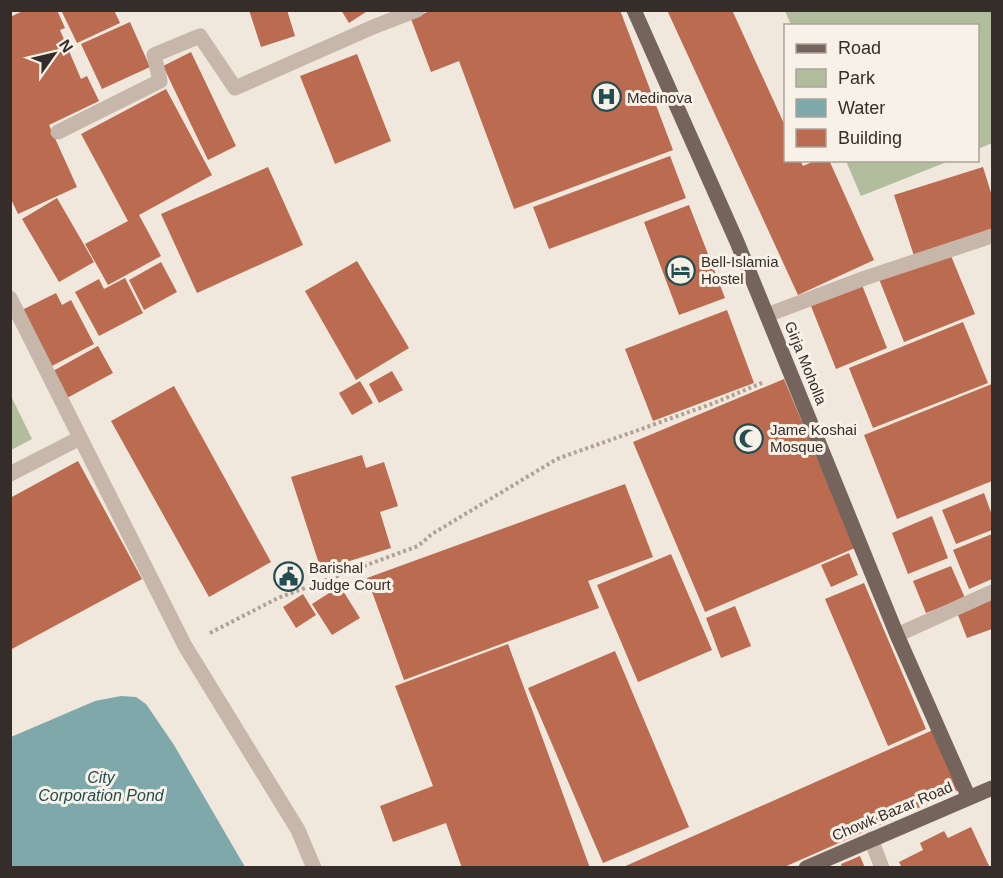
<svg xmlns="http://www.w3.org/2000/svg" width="1003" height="878" viewBox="0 0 1003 878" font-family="Helvetica,sans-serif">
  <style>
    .green { fill: #b2bd9e }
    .water { fill: #7ea8aa }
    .building { fill: #bb6b4f }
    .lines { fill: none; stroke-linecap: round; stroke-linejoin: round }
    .path { stroke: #b2a294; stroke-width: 4; stroke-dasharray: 3 3; stroke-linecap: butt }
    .minor { stroke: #c7b7aa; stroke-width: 15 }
    .major { stroke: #75645b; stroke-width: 15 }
    .labels { text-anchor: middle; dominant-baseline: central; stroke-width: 6; stroke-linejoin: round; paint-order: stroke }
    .poi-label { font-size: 15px; fill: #352d29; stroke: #f8f1e8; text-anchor: start }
    .street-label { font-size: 15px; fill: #352d29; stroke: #f8f1e8 }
    .water-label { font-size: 16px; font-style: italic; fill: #224e52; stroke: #f8f1e8 }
  </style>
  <rect width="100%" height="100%" fill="#f0e7dd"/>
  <path class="green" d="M 785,11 L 992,11 L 992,143 L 978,149 L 978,26 L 791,25 Z
    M 846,161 L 949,161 L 861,196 Z
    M 11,396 L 32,439 L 11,450 L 10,450 Z"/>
  <path class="water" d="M 121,696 L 136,697 L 146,704 L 174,745 L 245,867 L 11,867 L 11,737 L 95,701 Z"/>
  <path class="building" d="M 25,10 L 57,10 L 65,28 L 60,30 L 81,79 L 87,76 L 99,101 L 49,125 L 77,187 L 18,214 L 10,197 L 10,17 Z
    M 61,10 L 114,10 L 120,23 L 77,43 Z
    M 249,10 L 287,10 L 295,36 L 261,47 Z
    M 341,10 L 369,10 L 349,23 Z
    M 432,10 L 620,10 L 673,150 L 514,209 L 459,61 L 431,72 L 411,19 Z
    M 667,10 L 732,10 L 786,128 L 786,160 L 800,160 L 803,166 L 817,160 L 829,160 L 874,260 L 798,295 Z
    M 130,22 L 150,67 L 102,89 L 81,44 Z
    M 191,52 L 236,146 L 208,160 L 163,66 Z
    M 357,54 L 391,141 L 335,164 L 300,76 Z
    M 166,89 L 212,175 L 139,215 L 161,256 L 108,285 L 85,244 L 128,221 L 81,134 Z
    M 670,156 L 686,198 L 549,249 L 533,207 Z
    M 268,167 L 303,245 L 197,293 L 161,214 Z
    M 983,167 L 992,196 L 992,234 L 915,259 L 894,195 Z
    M 57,198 L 94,262 L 59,282 L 22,219 Z
    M 689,205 L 725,298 L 679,315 L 644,222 Z
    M 949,251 L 975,314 L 904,342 L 879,279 Z
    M 357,261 L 409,348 L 356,380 L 305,291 Z
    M 161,262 L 177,292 L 144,310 L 129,280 Z
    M 125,278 L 143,313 L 99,336 L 75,292 L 99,279 L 104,289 Z
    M 860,280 L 887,348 L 836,369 L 809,301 Z
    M 56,293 L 62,305 L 71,300 L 94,344 L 50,367 L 20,311 Z
    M 727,310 L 754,383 L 653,421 L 625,349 Z
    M 963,322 L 988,383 L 873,428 L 849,368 Z
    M 98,346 L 113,373 L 67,398 L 53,371 Z
    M 392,371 L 403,390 L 379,403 L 369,384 Z
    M 784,379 L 855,548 L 705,612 L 633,442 Z
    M 360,381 L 373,403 L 352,415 L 339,393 Z
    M 992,384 L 992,481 L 897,519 L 864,435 Z
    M 174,386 L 271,562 L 209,597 L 111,421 Z
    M 362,455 L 366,468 L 384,462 L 398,506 L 380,512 L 391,548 L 321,570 L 291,477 Z
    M 78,461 L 142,579 L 10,650 L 10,498 Z
    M 625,484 L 653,557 L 588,581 L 599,608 L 404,680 L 367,578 Z
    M 984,493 L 992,515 L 992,530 L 956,544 L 942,510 Z
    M 932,516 L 948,558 L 908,574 L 892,533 Z
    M 992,534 L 992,579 L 969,589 L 953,550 Z
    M 849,553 L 858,575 L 831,587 L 821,565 Z
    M 671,554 L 712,650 L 638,682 L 597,585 Z
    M 951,566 L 965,598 L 926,613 L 913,581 Z
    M 864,583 L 926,729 L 888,746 L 825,599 Z
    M 340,586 L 360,618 L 332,635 L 312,604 Z
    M 303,594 L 316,615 L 296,628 L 283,607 Z
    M 992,596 L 992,629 L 967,638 L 956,610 Z
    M 735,606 L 751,646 L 721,658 L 706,618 Z
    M 508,644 L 590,868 L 462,868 L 446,823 L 393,842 L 380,806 L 433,786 L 395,686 Z
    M 615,651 L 689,827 L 603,863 L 528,688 Z
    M 933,730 L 959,790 L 782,868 L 621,868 Z
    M 971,827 L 990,868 L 902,868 L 899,862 L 923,850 L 920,843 L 944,831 L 948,838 Z
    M 860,856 L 865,868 L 842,868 L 841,864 Z"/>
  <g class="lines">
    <path class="path" d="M 210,633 L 278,598 L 418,546 L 432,534 L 557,459 L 714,403 L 764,382"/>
    <path class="minor" d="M 58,132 L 160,81 L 154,55 L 200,36 L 235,88 L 373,27 L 417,10
      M 10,298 L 185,646 L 298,830 L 314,868
      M 767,315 L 865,278 L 992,236
      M 10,474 L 80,438
      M 897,635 L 992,592
      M 871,839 L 882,868"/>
    <path class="major" d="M 634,10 L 737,242 L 897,635 L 969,798
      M 806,868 L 992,788"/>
  </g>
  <defs>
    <symbol id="hospital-ring" viewBox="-11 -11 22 22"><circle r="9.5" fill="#f8f1e8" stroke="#224e52" stroke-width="1.5"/><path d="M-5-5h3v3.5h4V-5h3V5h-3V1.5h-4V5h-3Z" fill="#224e52"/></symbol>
    <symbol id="hotel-ring" viewBox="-11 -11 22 22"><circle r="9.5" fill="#f8f1e8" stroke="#224e52" stroke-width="1.5"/><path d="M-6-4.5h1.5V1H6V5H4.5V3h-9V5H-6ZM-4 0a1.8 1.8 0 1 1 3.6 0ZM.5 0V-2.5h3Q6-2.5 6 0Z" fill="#224e52"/></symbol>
    <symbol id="mosque-ring" viewBox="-11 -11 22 22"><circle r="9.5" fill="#f8f1e8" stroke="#224e52" stroke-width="1.5"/><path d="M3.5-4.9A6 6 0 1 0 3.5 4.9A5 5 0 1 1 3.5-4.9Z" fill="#224e52"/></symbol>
    <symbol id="civic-ring" viewBox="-11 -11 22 22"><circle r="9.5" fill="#f8f1e8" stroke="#224e52" stroke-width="1.5"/><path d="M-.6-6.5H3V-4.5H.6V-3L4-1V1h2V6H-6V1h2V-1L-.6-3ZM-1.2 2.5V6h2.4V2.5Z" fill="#224e52"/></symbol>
  </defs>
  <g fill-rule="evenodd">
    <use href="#hospital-ring" x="590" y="80" width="33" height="33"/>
    <use href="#hotel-ring" x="664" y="254" width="33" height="33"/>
    <use href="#mosque-ring" x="732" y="422" width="33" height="33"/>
    <use href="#civic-ring" x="272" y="560" width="33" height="33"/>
  </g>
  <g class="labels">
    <g class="poi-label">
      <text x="627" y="97">Medinova</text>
      <text x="701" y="261">Bell-Islamia<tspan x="701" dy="17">Hostel</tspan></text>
      <text x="770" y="429">Jame Koshai<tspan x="770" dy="17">Mosque</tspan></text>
      <text x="309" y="567">Barishal<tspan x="309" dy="17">Judge Court</tspan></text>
    </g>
    <g class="street-label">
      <text transform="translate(806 363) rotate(68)">Girja Moholla</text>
      <text transform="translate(892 811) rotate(-23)">Chowk Bazar Road</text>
    </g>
    <g class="water-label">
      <text x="101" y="777">City<tspan x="101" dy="18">Corporation Pond</tspan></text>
    </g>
  </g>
  <rect width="1003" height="878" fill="none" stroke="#352d29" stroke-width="24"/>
  <rect x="784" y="24" width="195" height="138" fill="#f8f1e8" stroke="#aaa39c" stroke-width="1.5"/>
  <rect x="796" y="44" width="30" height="9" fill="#75645b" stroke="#aaa39c" stroke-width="1.5"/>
  <text x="838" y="54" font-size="18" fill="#352d29">Road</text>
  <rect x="796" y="69" width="30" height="18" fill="#b2bd9e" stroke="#aaa39c" stroke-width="1.5"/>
  <text x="838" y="84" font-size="18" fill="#352d29">Park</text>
  <rect x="796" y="99" width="30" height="18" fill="#7ea8aa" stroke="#aaa39c" stroke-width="1.5"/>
  <text x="838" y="114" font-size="18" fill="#352d29">Water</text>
  <rect x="796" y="129" width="30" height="18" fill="#bb6b4f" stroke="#aaa39c" stroke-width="1.5"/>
  <text x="838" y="144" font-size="18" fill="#352d29">Building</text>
  <g transform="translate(54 54) rotate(56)" stroke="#f8f1e8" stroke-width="4.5" paint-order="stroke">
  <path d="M0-4.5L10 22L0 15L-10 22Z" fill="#352d29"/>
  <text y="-9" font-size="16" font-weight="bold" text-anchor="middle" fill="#352d29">N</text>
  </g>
</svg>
